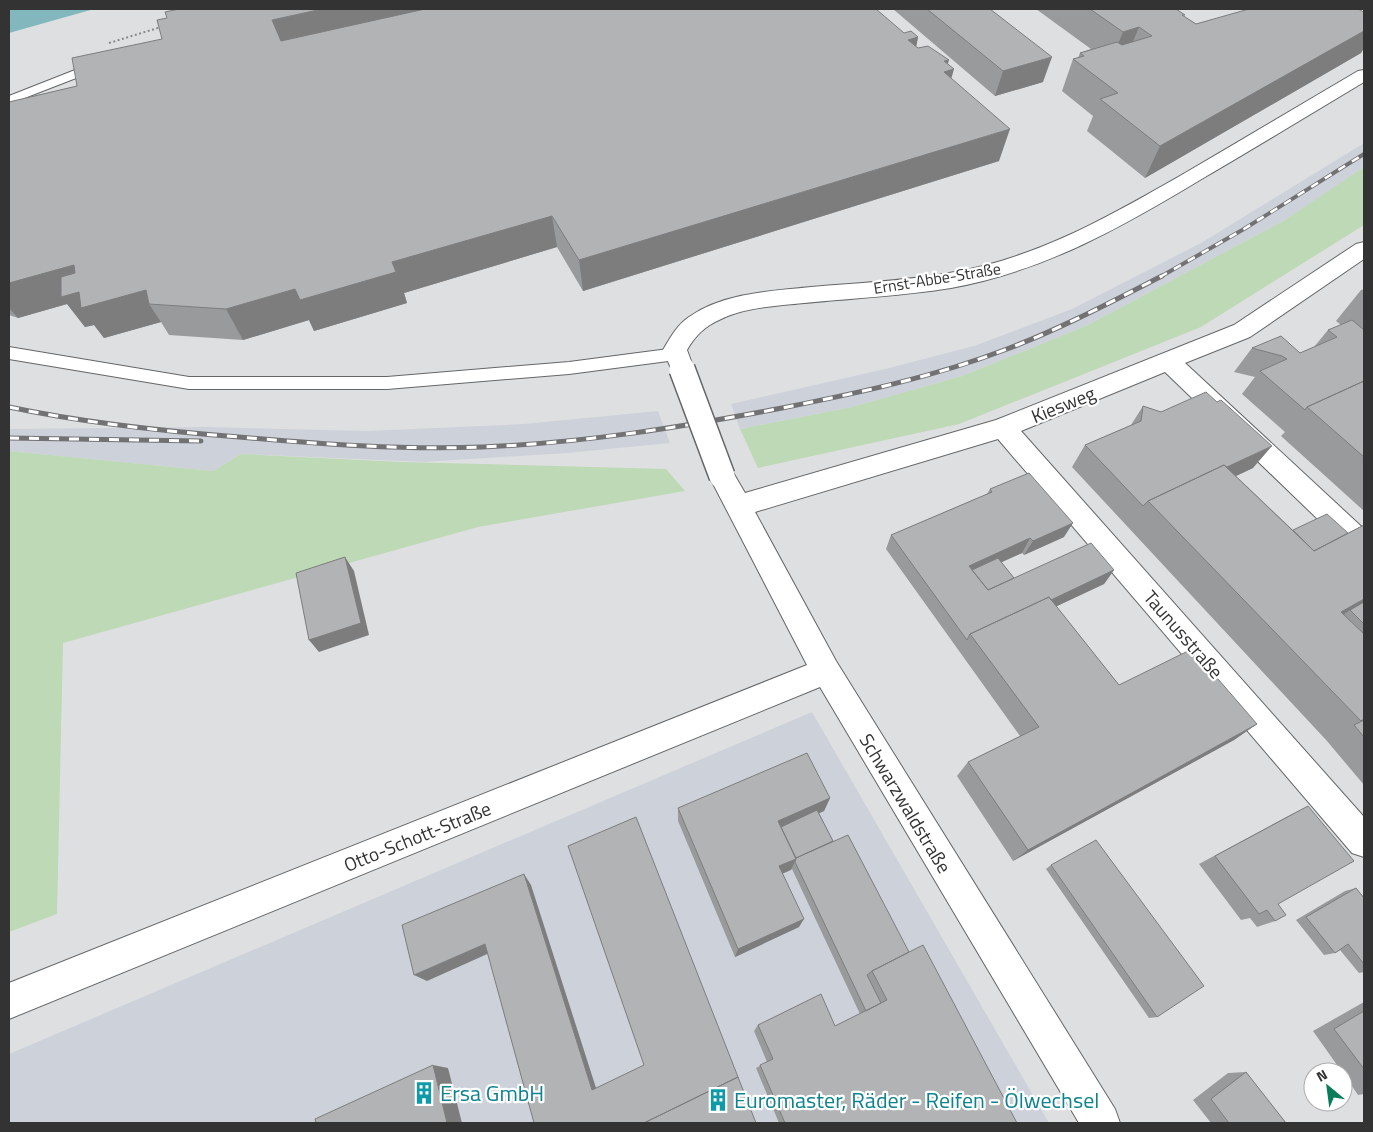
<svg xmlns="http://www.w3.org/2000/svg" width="1373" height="1132" viewBox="0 0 1373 1132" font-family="'Titillium Web',sans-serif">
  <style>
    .built { fill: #cdd2da }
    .green { fill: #bed9b5 }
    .water { fill: #82b8bd }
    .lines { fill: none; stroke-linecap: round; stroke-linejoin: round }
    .lane-casing { stroke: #656667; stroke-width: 2 }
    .street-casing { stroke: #656667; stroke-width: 2 }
    .path { stroke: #888889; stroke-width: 2; stroke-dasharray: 2 2.5; stroke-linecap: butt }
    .lane { fill: #fff; fill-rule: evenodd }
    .street { fill: #fff; fill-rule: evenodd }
    .rail-far1-casing { stroke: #727274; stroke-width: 4 }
    .rail-casing { stroke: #727274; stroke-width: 5 }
    .rail-far1 { stroke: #fff; stroke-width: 2.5; stroke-dasharray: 8; stroke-linecap: butt }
    .rail { stroke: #fff; stroke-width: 3; stroke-dasharray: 10; stroke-linecap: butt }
    .street-bridge-casing { stroke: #656667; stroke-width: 28; stroke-linecap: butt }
    .street-bridge { stroke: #fff; stroke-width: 25 }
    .wall { fill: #999a9b }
    .shaded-wall { fill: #7d7d7e }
    .building { fill: #b2b3b4; stroke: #7d7d7e }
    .labels { text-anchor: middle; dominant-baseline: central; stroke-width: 4.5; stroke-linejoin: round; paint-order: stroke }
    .far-street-label { font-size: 16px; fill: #333334; stroke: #fff }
    .street-label { font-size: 19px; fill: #333334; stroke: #fff }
    .near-culture-label { font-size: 22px; fill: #0d838f; stroke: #fff; text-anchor: start }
  </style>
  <rect width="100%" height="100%" fill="#dedfe1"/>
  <path class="built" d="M 1364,143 L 1364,167 L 1331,190 L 1285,220 L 1088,325 L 962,376 L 852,407 L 740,429 L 731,404 L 885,369 L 974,346 L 1072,309 L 1201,243 Z
    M 658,411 L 670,443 L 568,453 L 423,462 L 241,454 L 213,471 L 9,451 L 9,429 L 207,427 L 368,431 L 524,424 Z
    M 812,712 L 1049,1123 L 9,1123 L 9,1054 Z"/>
  <path class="green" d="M 1364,167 L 1364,225 L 1201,327 L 959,424 L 758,468 L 740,429 L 852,407 L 962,376 L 1088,325 L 1285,220 Z
    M 9,451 L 213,471 L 241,454 L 402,462 L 666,469 L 685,491 L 478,527 L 63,643 L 57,914 L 9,932 Z"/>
  <path class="water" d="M 9,9 L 94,9 L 9,33 Z"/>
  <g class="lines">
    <defs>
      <path id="lane" d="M 98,61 L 102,62 L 104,65 L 102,68 L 9,104 L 9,96 Z
        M 9,347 L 189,377 L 387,377 L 569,362 L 676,348 L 682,350 L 684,354 L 682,358 L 676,360 L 569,374 L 387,389 L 189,389 L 9,359 Z"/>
      <path id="street" d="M 1354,9 L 1364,9 L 1364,15 L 1356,13 Z
        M 1364,70 L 1364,82 C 1311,114 1258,146 1205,177 C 1124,226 1045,271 951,288 C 902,296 853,298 804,303 C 776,306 745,307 719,320 C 705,326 694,337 687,350 L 694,369 L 690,375 L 682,378 L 674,375 L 663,350 C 670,338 677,325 689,317 C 723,293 771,291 811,287 C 857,283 904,281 949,273 C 1036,259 1110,216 1185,173 C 1243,139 1300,105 1358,71 Z
        M 1364,242 L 1364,259 L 1250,337 L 1185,363 L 1364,529 L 1364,557 L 1354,554 L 1165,372 L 1021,431 L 1364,817 L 1364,857 L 1352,853 L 998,439 L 755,512 L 836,661 L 1115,1109 L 1120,1123 L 1079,1123 L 820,687 L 9,1019 L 9,983 L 807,665 L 709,476 L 713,469 L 722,466 L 731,469 L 745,493 L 996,420 L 1234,325 L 1356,244 Z"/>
    </defs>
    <use href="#lane" class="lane-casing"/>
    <use href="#street" class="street-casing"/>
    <path class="path" d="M 109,43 L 161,27"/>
    <use href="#lane" class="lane"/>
    <use href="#street" class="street"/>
    <defs>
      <path id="rail-far1" d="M 1160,277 L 1244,229 L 1364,154"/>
      <path id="rail" d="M 9,407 C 85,423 161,431 239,437 C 320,444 401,450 482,447 C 583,443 683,427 782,408 C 858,393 934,377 1007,349 C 1060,329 1111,302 1162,276
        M 9,438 L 201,441"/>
    </defs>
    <use href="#rail-far1" class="rail-far1-casing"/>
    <use href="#rail" class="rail-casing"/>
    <use href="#rail-far1" class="rail-far1"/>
    <use href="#rail" class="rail"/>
    <defs>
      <path id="street-bridge" d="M 682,369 L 722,476"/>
    </defs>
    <use href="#street-bridge" class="street-bridge-casing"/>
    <use href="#street-bridge" class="street-bridge"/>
  </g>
  <path class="wall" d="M 893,9 L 990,9 L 1043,82 L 995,96 Z
    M 1036,9 L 1176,9 L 1184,17 L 1196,24 L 1364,12 L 1364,48 L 1361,53 L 1145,178 L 1087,131 L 1093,116 L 1062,91 L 1073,59 L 1078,58 L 1080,53 L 1091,49 Z
    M 904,33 L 918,37 L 916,47 L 948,64 L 951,78 L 999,161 L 583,291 L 557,247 L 404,293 L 407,303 L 314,331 L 309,320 L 243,340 L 169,335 L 161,322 L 104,338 L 94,325 L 85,327 L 67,304 L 18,318 L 9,315 L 9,102 L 77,86 L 162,39 Z
    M 1364,289 L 1364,511 L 1281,436 L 1285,432 L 1242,394 L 1255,377 L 1234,372 L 1252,348 L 1300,353 L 1314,347 L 1328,330 L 1341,325 L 1336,321 L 1361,290 Z
    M 1217,402 L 1253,468 L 1236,476 L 1293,530 L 1348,533 L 1364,525 L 1364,785 L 1327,741 L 1072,467 L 1085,445 L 1131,425 L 1143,406 L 1161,412 Z
    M 990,489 L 1064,537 L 1024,555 L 1022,553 L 1001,562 L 1014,578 L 1114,570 L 1104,584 L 1056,606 L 1119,685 L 1257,724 L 1234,740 L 1013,861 L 957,776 L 968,762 L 1020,736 L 886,549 L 891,535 L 987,494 Z
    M 830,798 L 824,811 L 819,813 L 833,841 L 909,952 L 1017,1123 L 779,1123 L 756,1068 L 767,1062 L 754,1031 L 758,1025 L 835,1026 L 860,1014 L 792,869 L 782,873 L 799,927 L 735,957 L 678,821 L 678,808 Z
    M 1308,806 L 1278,904 L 1275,921 L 1257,927 L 1250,918 L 1241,920 L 1199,864 L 1290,815 Z
    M 1051,865 L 1157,1017 L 1149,1018 L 1046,869 Z
    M 1356,888 L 1364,898 L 1364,972 L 1359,973 L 1340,950 L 1335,953 L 1324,955 L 1296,920 L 1345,891 Z
    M 1364,1002 L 1364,1094 L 1358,1095 L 1343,1073 L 1343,1072 L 1342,1072 L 1313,1031 Z
    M 1246,1072 L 1286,1123 L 1211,1123 L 1193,1100 L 1228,1073 Z"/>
  <path class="shaded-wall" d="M 322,9 L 469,9 L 284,51 L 272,20 Z
    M 1139,27 L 1126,59 L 1110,63 L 1123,32 Z
    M 1364,31 L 1364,48 L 1361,53 L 1145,178 L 1160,146 Z
    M 918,37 L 912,69 L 908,40 Z
    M 1052,57 L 1043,82 L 995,96 L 1003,71 Z
    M 949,60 L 946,71 L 954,69 L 945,101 L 944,61 Z
    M 1010,129 L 999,161 L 583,291 L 579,260 Z
    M 552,216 L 557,247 L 404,293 L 407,303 L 314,331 L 309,320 L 243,340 L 226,309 L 295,289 L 392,262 Z
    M 74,265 L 146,290 L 149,304 L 161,322 L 104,338 L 94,325 L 85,327 L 67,304 L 18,318 L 9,308 L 9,283 Z
    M 1272,446 L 1253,468 L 1159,512 L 1150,503 Z
    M 1073,523 L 1064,537 L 1024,555 L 1033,541 Z
    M 1030,538 L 1022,553 L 969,577 L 969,566 Z
    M 345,557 L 354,571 L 369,635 L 319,652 L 309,640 Z
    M 1114,570 L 1104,584 L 977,644 L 972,637 Z
    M 1364,599 L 1364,605 L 1350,610 L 1333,622 L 1341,612 Z
    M 1257,724 L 1234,740 L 1013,861 L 1028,850 Z
    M 830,798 L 824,811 L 777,832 L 778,821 Z
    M 796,859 L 791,870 L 775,877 L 779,866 Z
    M 524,874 L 531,885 L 597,1091 L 592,1090 Z
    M 804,919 L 799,927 L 735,957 L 738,949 Z
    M 485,944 L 494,951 L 427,981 L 414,975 Z
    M 433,1065 L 448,1068 L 462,1123 L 447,1123 Z"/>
  <path class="building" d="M 179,9 L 322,9 L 272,20 L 281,41 L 425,9 L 876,9 L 904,33 L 911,31 L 918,37 L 908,40 L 918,48 L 928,46 L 949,60 L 944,61 L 954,69 L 944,72 L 1010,129 L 579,260 L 552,216 L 392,262 L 396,272 L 300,300 L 295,289 L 226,309 L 149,304 L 146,290 L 81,308 L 79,292 L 61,297 L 61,277 L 75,273 L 74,265 L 9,283 L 9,102 L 77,86 L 72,58 L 162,39 L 157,20 L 167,18 L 165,12 Z
    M 927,9 L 990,9 L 1052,57 L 1003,71 Z
    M 1090,9 L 1176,9 L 1185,15 L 1182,15 L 1196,24 L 1249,9 L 1358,9 L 1364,12 L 1364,31 L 1160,146 L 1100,99 L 1118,93 L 1073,59 L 1084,56 L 1080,53 L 1117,42 L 1122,45 L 1152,36 L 1139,27 L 1123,32 Z
    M 1352,320 L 1364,330 L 1364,381 L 1307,407 L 1305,410 L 1260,371 L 1287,359 L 1282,356 L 1252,348 L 1281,336 L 1300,353 L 1337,337 L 1328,330 Z
    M 1364,381 L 1364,457 L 1307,407 Z
    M 1206,392 L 1217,402 L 1221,400 L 1272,446 L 1227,467 L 1224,465 L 1148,501 L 1143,506 L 1085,445 L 1141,421 L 1143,406 L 1161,412 Z
    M 1224,465 L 1314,551 L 1364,525 L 1364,599 L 1341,612 L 1364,634 L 1364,719 L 1361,721 L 1148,501 Z
    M 1029,473 L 1073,523 L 1033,541 L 1030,538 L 969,566 L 988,590 L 1091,543 L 1114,570 L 1051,600 L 1049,597 L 970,634 L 967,640 L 891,535 L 992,492 L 990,489 Z
    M 1327,514 L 1348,533 L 1314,551 L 1293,530 Z
    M 345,557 L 361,623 L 309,640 L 296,573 Z
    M 998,558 L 1014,578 L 988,590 L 972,570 Z
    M 1049,597 L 1119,685 L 1192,649 L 1257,724 L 1028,850 L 968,762 L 1039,727 L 970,634 Z
    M 1364,602 L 1364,624 L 1350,610 Z
    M 1364,720 L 1364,737 L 1354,725 Z
    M 807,753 L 830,798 L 778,821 L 796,859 L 779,866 L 804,919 L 738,949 L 678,808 Z
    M 1308,806 L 1354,861 L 1278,904 L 1286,915 L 1275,921 L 1267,910 L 1259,914 L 1215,856 Z
    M 817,810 L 833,841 L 796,858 L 781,827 Z
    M 636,817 L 738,1077 L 644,1123 L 534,1123 L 485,944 L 414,975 L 402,925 L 524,874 L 592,1090 L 644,1065 L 568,846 Z
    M 848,835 L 909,952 L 872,971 L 867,975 L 881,1003 L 866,1011 L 795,862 L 796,858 Z
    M 1096,840 L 1204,986 L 1157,1017 L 1051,865 Z
    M 1356,888 L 1364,898 L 1364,964 L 1348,944 L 1335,953 L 1306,917 Z
    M 923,945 L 1017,1123 L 785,1123 L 760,1065 L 773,1059 L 758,1025 L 821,994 L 835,1026 L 887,1000 L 872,971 Z
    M 1364,1011 L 1364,1069 L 1334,1029 Z
    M 433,1065 L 447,1123 L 316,1123 L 315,1119 Z
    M 1246,1072 L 1286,1123 L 1229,1123 L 1211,1099 Z
    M 738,1077 L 756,1123 L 644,1123 Z"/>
  <defs>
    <symbol id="building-bare" viewBox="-9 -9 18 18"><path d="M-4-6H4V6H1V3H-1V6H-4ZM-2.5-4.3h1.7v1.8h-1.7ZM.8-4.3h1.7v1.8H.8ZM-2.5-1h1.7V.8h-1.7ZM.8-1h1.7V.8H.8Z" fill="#0f9aa8" stroke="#fff" stroke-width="2.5" paint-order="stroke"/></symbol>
  </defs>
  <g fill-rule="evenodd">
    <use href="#building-bare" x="408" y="1077" width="32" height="32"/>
    <use href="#building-bare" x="702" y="1084" width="32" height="32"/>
  </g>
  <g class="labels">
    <g class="far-street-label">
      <text transform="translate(937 278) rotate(-9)">Ernst-Abbe-Straße</text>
    </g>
    <g class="street-label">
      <text transform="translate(1063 404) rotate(-22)">Kiesweg</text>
      <text transform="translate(1184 634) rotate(49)">Taunusstraße</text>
      <text transform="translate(906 803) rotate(59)">Schwarzwaldstraße</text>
      <text transform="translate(417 836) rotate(-22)">Otto-Schott-Straße</text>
    </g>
    <g class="near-culture-label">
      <text x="440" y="1093">Ersa GmbH</text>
      <text x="734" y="1100">Euromaster, Räder - Reifen - Ölwechsel</text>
    </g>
  </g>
  <rect width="1373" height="1132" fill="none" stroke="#333334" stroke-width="20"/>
  <g transform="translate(1328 1087) rotate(331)"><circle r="24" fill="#ffffff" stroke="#adadae"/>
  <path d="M0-4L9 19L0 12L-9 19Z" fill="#077d5b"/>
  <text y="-8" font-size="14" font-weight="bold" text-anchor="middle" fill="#333334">N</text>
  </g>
</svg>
